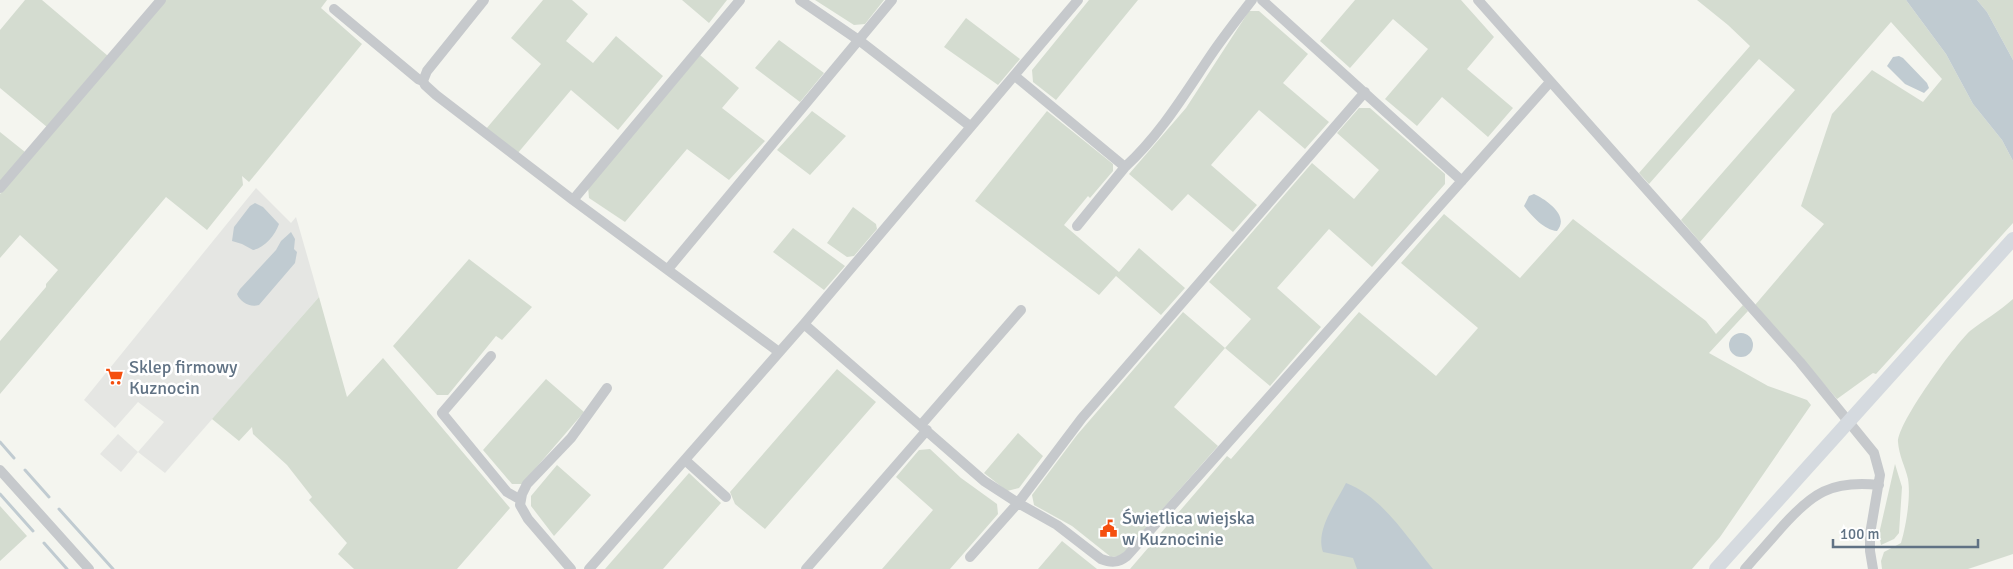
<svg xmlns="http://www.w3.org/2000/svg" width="2013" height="569" viewBox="0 0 2013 569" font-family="Signika,sans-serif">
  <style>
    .built { fill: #e5e6e3 }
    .green { fill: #d4dcd0 }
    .water { fill: #c0cbd1 }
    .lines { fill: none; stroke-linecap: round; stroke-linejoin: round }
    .stream { stroke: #c0cbd1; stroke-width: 3 }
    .minor { stroke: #c6c9cc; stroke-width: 10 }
    .major { stroke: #d5dadf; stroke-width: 14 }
    .labels { text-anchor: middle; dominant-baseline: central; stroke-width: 5; stroke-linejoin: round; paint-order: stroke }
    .poi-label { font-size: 18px; fill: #607284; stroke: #fff; text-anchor: start }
  </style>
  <rect width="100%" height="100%" fill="#f4f5ef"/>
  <path class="built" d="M 256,188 L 291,223 L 296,217 L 319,297 L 165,473 L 138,452 L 121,472 L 100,454 L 118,434 L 138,452 L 164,422 L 138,402 L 115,428 L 84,400 Z"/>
  <path class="green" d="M 25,0 L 42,0 L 108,56 L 47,127 L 0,88 L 0,30 Z
    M 165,0 L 327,0 L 321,8 L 362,44 L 249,182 L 242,176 L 243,185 L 207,230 L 166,197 L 0,394 L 0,341 L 46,287 L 46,284 L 58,270 L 20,235 L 0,258 L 0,194 Z
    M 543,0 L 572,0 L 588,14 L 566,41 L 593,63 L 616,36 L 663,76 L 618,130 L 571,90 L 517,154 L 486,129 L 541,64 L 511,38 Z
    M 682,0 L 727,0 L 709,23 Z
    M 815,0 L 884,0 L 865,24 L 854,25 Z
    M 1089,0 L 1138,0 L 1056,100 L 1033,82 L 1032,70 Z
    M 1355,0 L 1461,0 L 1494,37 L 1467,69 L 1513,108 L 1488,137 L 1442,97 L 1417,126 L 1385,99 L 1428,49 L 1393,19 L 1350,68 L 1320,41 Z
    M 1697,0 L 1906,0 L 1946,54 L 1973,104 L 2002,140 L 2013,161 L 2013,223 L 1876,374 L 1873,373 L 1837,399 L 1755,305 L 1824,224 L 1801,206 L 1832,114 L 1872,70 L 1923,102 L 1942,79 L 1891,22 L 1700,242 L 1681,220 L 1795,90 L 1759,59 L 1649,184 L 1639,173 L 1750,46 L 1728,25 Z
    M 1977,0 L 2013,0 L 2013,60 L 1987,12 Z
    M 1249,11 L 1259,11 L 1308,54 L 1283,83 L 1329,122 L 1305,149 L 1259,110 L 1211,165 L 1257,205 L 1233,232 L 1188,194 L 1172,211 L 1129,174 L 1186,108 Z
    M 966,18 L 1020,59 L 998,85 L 944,47 Z
    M 779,40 L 824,73 L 800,102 L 755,68 Z
    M 700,55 L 739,88 L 722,108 L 765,141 L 729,180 L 687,149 L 625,222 L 589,198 L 588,187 Z
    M 1359,108 L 1370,108 L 1445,174 L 1445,184 L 1372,267 L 1329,229 L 1277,288 L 1321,327 L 1270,386 L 1225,348 L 1174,407 L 1218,446 L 1121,556 L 1111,557 L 1072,526 L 1034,505 L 1032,495 L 1077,435 L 1183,312 L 1225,348 L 1251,319 L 1209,282 L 1312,163 L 1354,199 L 1379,170 L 1337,133 Z
    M 812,111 L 846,136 L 810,175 L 777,150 Z
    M 1047,111 L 1113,164 L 1113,171 L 1090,198 L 1088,196 L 1064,225 L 1119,272 L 1139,248 L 1185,288 L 1161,315 L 1116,276 L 1099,295 L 975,201 Z
    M 0,132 L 25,152 L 0,182 Z
    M 853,207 L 876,224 L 877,229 L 854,256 L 847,257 L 827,243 Z
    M 1444,214 L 1520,278 L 1573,219 L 1706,321 L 1716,334 L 1743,305 L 1748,311 L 1709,353 L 1768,386 L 1807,400 L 1811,405 L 1720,537 L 1692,569 L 1130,569 L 1227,456 L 1231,459 L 1359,312 L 1436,376 L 1478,328 L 1401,263 Z
    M 793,228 L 845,266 L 824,290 L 773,252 Z
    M 469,259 L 532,307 L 502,340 L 496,336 L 448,395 L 437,395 L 393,346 Z
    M 319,297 L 347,397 L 383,358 L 510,508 L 457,569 L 354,569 L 338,554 L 347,543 L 309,500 L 312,497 L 287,465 L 253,434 L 252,427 L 239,441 L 212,419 Z
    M 2013,299 L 2013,554 L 1968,569 L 1882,569 L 1881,561 L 1884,552 L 1901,543 C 1906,526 1911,497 1908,479 C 1905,466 1899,456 1898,442 C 1898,422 1954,346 1970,331 C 1984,320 2000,311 2013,299 Z
    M 837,369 L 876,402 L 765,529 L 735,504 L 730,492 Z
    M 546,379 L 584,412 L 522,484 L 512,484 L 483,450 Z
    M 1018,433 L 1043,456 L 1019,488 L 1007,491 L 984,473 Z
    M 930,449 L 961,478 L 997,504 L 998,514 L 950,569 L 882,569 L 933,510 L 896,477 L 919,450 Z
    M 1895,464 L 1902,487 L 1899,533 L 1894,539 L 1881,545 L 1879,534 Z
    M 557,465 L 591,495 L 554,536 L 531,506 L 531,496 Z
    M 689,473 L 721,503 L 663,569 L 605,569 Z
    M 0,506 L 27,536 L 0,561 Z
    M 1062,541 L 1097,569 L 1038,569 Z"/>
  <path class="water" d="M 1906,0 L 1977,0 L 1987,12 L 2013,60 L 2013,161 L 2002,140 L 1973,104 L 1946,54 Z
    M 1899,56 L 1903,58 L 1927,83 L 1929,88 L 1924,93 L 1905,84 L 1887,66 L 1893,57 Z
    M 1534,194 C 1547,200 1570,216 1557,231 C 1544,230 1532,216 1524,206 L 1529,196 Z
    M 255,203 L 263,207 L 279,224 C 275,236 264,248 253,250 L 242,244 L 232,241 L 234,227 L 250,206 Z
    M 291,232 L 295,239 L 294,249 L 297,252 L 295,263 L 259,305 C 250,308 240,302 237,294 L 240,289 L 276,250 L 281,241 Z
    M1729 345a12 12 0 1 1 24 0a12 12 0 1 1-24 0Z
    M 1346,483 C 1382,496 1409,540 1433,569 L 1357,569 L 1353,558 L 1323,552 C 1315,530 1336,503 1346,483 Z"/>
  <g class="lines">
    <path class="stream" d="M 0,442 L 14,458
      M 25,470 L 49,497
      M 0,494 L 33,531
      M 59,509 L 113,569
      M 44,543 L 67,569"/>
    <path class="minor" d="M 740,0 L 573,200 L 779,352
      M 800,0 L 860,41 L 970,126
      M 1262,0 L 1462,181
      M 1478,0 L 1800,362 L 1874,453 L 1880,475 L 1870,534 L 1870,551 L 1873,569
      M 334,9 L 418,79 L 423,81 L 427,71 L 484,0
      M 1015,76 L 1125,167 C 1160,135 1184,95 1211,55 C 1224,36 1238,18 1252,0
      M 423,81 L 425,85 L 436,95 L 573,200
      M 0,188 L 161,0
      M 1077,226 L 1125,167
      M 668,269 L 892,0
      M 804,324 L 984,481 L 1018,503 L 1082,418 L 1365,92
      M 491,356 L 442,413 L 507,492 L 521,500
      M 921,425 L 1021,310
      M 685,460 L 726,497
      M 0,470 L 89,569
      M 970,557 L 1018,503 L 1057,525 L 1101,559 C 1111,563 1118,563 1127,556 L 1550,82
      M 571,569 L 528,519 L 520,505 L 522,494 L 527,484 L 571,438 L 607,388
      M 589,569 L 804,324 L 1078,0
      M 806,569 L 927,430
      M 1745,569 C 1757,555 1769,542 1781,528 C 1812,493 1831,480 1879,485"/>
    <path class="major" d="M 1716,569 L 2013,239"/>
  </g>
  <defs>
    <symbol id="supermarket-bare" viewBox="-9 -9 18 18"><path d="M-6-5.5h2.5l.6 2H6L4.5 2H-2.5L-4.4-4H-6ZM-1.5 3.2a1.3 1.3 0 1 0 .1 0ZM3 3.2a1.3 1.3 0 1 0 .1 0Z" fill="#f54f0f" stroke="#fff" stroke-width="2.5" paint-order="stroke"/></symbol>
    <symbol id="civic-bare" viewBox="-9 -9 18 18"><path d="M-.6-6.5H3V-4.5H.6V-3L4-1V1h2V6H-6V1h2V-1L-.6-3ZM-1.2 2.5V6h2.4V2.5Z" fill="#f54f0f" stroke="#fff" stroke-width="2.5" paint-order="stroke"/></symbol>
  </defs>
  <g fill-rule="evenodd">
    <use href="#supermarket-bare" x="102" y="364" width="25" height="25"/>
    <use href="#civic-bare" x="1096" y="516" width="25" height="25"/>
  </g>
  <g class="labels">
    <g class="poi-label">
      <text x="129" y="367">Sklep firmowy<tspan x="129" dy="21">Kuznocin</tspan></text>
      <text x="1122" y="518">Świetlica wiejska<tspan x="1122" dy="21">w Kuznocinie</tspan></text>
    </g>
  </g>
  <path d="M1833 539v8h145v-8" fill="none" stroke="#607284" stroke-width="2.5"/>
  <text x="1840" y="539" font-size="15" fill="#607284" stroke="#ffffff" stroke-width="4" paint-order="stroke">100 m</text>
</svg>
